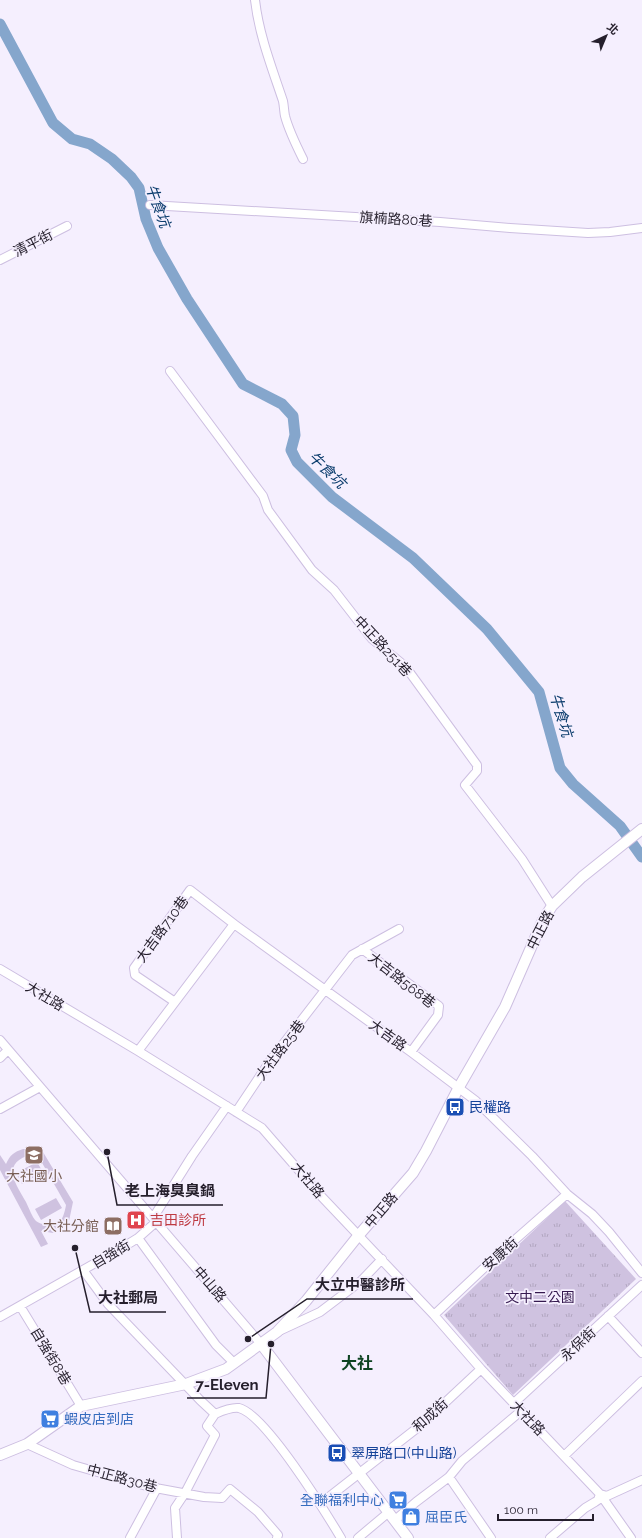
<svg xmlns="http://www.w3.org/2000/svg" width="642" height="1538" viewBox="0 0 642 1538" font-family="Raleway,'Noto Sans TC',sans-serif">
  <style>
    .grass { fill: #cfc2e0; fill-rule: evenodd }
    .park { fill: url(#park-tufts) }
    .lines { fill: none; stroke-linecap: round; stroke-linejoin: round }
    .river { stroke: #85a6cc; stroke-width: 11 }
    .minor-casing { stroke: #cdbfe1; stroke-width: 10 }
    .major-casing { stroke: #cdbfe1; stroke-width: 12 }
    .minor { stroke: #fff; stroke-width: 8 }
    .major { stroke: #fff; stroke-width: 10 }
    .labels { text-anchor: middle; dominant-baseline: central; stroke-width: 3.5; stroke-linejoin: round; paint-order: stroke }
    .street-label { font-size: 14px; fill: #251f2c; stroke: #f5effe }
    .transit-label { font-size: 14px; fill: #164399; stroke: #f5effe; text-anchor: start }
    .education-label { font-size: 14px; fill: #785e54; stroke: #f5effe }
    .health-label { font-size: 14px; fill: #be3a42; stroke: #f5effe; text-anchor: start }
    .park-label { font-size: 14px; fill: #35194f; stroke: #f5effe }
    .shop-label { font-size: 14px; fill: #366cbe; stroke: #f5effe; text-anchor: start }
    .water-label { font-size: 15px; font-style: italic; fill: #0d3e6e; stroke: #f5effe }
    .quarter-label { font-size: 16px; font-weight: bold; fill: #0d4321; stroke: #f5effe }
    .leader { fill: none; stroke: #251f2c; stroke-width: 1.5 }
    .callout-dot { fill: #251f2c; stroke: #f5effe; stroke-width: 1.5 }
    .callout-label { font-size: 15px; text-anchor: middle; font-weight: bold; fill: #251f2c; stroke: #f5effe; stroke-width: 3.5; stroke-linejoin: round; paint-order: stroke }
  </style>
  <defs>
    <pattern id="park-tufts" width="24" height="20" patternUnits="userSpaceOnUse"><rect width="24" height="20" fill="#cfc2e0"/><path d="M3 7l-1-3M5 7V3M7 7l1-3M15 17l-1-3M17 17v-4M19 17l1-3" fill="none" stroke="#b2a6c0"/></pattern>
  </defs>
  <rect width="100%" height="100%" fill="#f5effe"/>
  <path class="grass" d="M 23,1149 L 32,1149 L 43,1152 L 73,1202 L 69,1221 L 64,1227 L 53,1233 L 41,1231 L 48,1244 L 41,1247 L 0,1170 L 0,1155 L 6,1164 C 10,1155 14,1152 23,1149 ZM 27,1156 L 41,1161 L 66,1205 C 64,1217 59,1231 45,1225 C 43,1224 38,1223 36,1221 C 32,1217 29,1208 26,1202 C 17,1186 1,1165 27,1156 Z
    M 37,1162 L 43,1172 L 22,1184 L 16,1173 Z
    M 56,1198 L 62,1208 L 41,1220 L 35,1209 Z"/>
  <path class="park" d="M 565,1201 L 636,1279 L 513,1395 L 444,1315 Z"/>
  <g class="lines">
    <path class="river" d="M 0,24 L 53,123 L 72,139 L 90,144 L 112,159 L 131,177 L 139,188 L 146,219 L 158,248 L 187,299 L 243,384 L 282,404 L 293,416 L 295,435 L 291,450 L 297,462 L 332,497 L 413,558 L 487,629 L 539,692 L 560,768 L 573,784 L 620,826 L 642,857"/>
    <defs>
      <path id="minor" d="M 255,0 C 259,35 272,68 283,101 C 284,106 284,111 285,116 C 289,131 296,145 303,159
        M 150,205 L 440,222 L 510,228 L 588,233 L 610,232 L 642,228
        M 0,260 L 67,226
        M 170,371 L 263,496 L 268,510 L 312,570 L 334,590 L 372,639 L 405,666 L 477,765 L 477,771 L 465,785 L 522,859 L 552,906
        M 362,949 L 439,1006 L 438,1015 L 411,1052
        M 0,969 L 138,1051 L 262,1128 L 321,1196 L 434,1315 L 481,1369 L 600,1494 L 607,1496 L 642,1480
        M 175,1002 L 135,975 L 134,968 L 190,890 L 234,924
        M 0,1040 L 261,1344
        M 138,1051 L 234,924 L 411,1052 L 476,1101 L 532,1156 L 567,1194 L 592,1214 L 609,1232 L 642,1273
        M 0,1058 L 8,1050
        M 0,1109 L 40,1087
        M 236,1112 L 270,1061 L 352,955 L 399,929
        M 153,1218 L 192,1156 L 227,1106
        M 138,1238 L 216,1345 L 234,1363
        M 83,1270 L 108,1304 L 200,1400 L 215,1414 C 222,1411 231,1407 239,1408 C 265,1414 326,1513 341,1538
        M 20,1306 L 81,1406
        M 434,1315 L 501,1252 L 567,1194
        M 608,1316 L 642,1353
        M 0,1317 L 120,1249 L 138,1238 L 156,1222
        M 279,1331 L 320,1312 L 361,1281 L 382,1259
        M 514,1403 L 642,1285
        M 27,1444 L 73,1465 L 150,1487 L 204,1497 L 222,1498 L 230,1489 L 258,1512 L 278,1535 L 277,1538
        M 564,1456 L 642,1381
        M 449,1477 L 491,1538
        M 600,1494 L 631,1538
        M 320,1504 L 421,1425 L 481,1369
        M 395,1520 L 416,1502 L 449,1477 L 462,1461 L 521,1411
        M 130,1538 L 157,1488
        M 177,1538 L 175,1508 L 185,1493 L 215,1435 L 207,1426 L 215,1414
        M 358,1538 L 389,1512
        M 550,1538 L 585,1508 L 595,1502 L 598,1500 L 600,1494"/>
      <path id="major" d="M 261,1344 L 408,1538
        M 0,1455 L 27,1444 L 81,1406 L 186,1384 L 226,1369 L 277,1332 L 306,1301 L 358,1236 L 413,1173 L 426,1151 L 459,1087 L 505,1007 L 543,920 L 552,906 L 582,877 L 642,829"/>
    </defs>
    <use href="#minor" class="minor-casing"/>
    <use href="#major" class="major-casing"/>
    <use href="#minor" class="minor"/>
    <use href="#major" class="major"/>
  </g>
  <defs>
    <symbol id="bus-square" viewBox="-11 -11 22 22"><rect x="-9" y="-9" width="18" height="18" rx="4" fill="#1a4fb4" stroke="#f5effe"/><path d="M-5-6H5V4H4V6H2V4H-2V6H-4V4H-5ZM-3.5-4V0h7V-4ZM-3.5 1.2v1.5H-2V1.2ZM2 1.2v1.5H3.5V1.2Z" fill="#fff"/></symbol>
    <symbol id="school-square" viewBox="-11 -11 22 22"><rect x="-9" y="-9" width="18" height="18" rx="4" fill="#8d6e63" stroke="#f5effe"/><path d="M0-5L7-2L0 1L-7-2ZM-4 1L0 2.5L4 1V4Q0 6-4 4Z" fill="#fff"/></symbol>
    <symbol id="hospital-square" viewBox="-11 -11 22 22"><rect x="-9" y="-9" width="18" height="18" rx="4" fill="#e0444e" stroke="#f5effe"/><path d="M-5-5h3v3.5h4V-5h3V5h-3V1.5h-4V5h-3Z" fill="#fff"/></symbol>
    <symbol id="library-square" viewBox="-11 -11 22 22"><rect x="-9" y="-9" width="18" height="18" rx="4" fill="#8d6e63" stroke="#f5effe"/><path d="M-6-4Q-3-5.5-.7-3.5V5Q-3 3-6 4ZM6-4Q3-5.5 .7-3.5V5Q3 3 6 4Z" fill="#fff"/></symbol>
    <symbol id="supermarket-square" viewBox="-11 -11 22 22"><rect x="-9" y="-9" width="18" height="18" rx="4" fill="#3f7fe0" stroke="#f5effe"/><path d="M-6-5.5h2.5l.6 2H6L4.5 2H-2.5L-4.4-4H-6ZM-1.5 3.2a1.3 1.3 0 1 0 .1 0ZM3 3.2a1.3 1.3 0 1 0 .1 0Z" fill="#fff"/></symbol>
    <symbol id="shop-square" viewBox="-11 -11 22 22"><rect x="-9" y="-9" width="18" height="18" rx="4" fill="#3f7fe0" stroke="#f5effe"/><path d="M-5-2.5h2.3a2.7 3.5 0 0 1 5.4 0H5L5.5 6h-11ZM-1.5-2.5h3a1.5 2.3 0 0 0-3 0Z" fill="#fff"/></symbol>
  </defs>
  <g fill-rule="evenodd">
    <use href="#bus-square" x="444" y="1096" width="22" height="22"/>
    <use href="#school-square" x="23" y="1144" width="22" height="22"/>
    <use href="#hospital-square" x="125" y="1209" width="22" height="22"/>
    <use href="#library-square" x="102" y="1215" width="22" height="22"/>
    <use href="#supermarket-square" x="39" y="1408" width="22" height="22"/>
    <use href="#bus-square" x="326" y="1442" width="22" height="22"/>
    <use href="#supermarket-square" x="387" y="1489" width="22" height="22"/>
    <use href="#shop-square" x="400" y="1506" width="22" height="22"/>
  </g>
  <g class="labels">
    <g class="street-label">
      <text transform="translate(396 219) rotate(3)">旗楠路80巷</text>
      <text transform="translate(33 243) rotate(-27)">清平街</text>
      <text transform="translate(383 646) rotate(47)">中正路251巷</text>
      <text transform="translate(162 929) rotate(-54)">大吉路710巷</text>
      <text transform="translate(540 930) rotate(-63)">中正路</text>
      <text transform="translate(402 980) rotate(38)">大吉路568巷</text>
      <text transform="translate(45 996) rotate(31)">大社路</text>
      <text transform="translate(388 1035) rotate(36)">大吉路</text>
      <text transform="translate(280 1050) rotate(-53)">大社路25巷</text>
      <text transform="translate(308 1180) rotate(50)">大社路</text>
      <text transform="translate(381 1210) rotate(-49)">中正路</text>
      <text transform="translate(111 1254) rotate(-31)">自強街</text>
      <text transform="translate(500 1254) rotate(-42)">安康街</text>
      <text transform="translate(210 1284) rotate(49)">中山路</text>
      <text transform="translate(578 1344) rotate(-43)">永保街</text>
      <text transform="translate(51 1356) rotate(59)">自強街8巷</text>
      <text transform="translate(430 1415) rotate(-42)">和成街</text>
      <text transform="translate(528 1418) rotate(46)">大社路</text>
      <text transform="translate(122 1478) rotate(15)">中正路30巷</text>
    </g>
    <g class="transit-label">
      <text x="469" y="1107">民權路</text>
      <text x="351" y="1453">翠屏路口(中山路)</text>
    </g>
    <g class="education-label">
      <text x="34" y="1176">大社國小</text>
      <text x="99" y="1226" text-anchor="end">大社分館</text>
    </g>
    <g class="health-label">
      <text x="150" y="1220">吉田診所</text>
    </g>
    <g class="park-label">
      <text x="540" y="1297">文中二公園</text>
    </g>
    <g class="shop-label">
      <text x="64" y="1419">蝦皮店到店</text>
      <text x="384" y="1500" text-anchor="end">全聯福利中心</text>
      <text x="425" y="1517">屈臣氏</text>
    </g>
    <g class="water-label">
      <text transform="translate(158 206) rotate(70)">牛食坑</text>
      <text transform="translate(327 470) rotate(44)">牛食坑</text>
      <text transform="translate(561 715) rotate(73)">牛食坑</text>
    </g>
    <g class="quarter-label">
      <text x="357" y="1363">大社</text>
    </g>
  </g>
  <path class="leader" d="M107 1152L117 1205H223M248 1339L307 1299H413M75 1248L90 1312H166M271 1344L266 1398H187"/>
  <g class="callout-dot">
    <circle cx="107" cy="1152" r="4"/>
    <circle cx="248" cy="1339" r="4"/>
    <circle cx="75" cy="1248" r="4"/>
    <circle cx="271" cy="1344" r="4"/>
  </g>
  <g class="callout-label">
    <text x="170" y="1196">老上海臭臭鍋</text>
    <text x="360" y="1290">大立中醫診所</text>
    <text x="128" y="1303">大社郵局</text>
    <text x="227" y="1390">7-Eleven</text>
  </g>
  <g transform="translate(606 36) rotate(44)" stroke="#f5effe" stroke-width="3" paint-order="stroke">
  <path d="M0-3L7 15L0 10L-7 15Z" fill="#251f2c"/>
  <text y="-6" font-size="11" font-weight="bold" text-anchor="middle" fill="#251f2c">北</text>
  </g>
  <path d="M498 1514v6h95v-6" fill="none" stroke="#251f2c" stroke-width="2"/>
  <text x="504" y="1514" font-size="12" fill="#251f2c" stroke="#f5effe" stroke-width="3" paint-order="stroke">100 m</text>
</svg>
